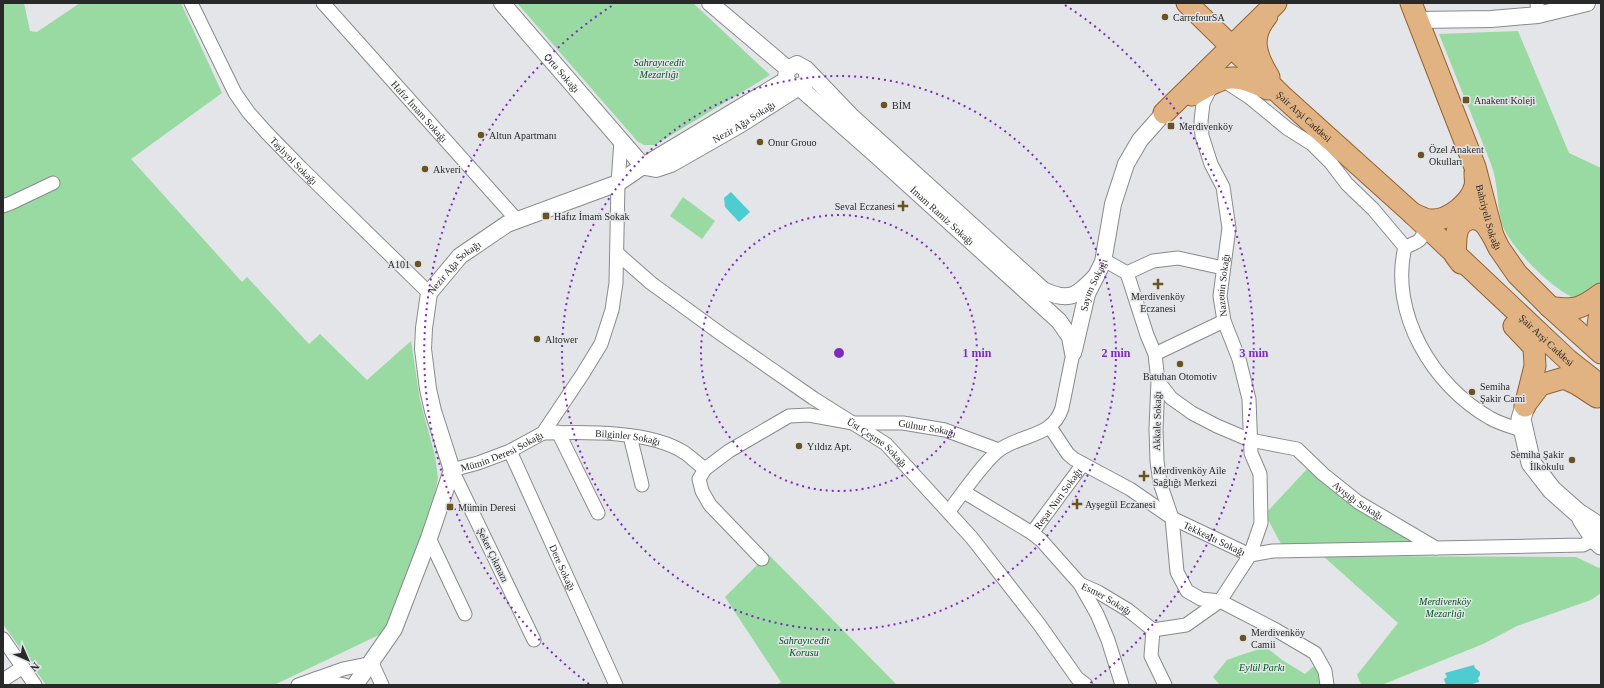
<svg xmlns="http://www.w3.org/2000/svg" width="1604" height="688" viewBox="0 0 1604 688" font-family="Georgia,serif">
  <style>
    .green { fill: #98daa1 }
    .water { fill: #4eccd0 }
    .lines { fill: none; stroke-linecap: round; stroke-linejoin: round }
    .minor-casing { stroke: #888a8d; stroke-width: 15 }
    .tertiary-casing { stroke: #888a8d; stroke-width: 18 }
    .secondary-casing { stroke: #888a8d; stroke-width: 21 }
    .primary-casing { stroke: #95622d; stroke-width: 23 }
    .minor { stroke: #fff; stroke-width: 13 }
    .tertiary { stroke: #fff; stroke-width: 16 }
    .secondary { stroke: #fff; stroke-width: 19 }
    .primary { stroke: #e2b382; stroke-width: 21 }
    .ring { fill: none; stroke: #7b2cbf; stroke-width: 2; stroke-dasharray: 2 4 }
    .poi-dot { fill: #695322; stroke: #e3e5e8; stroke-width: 1.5 }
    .labels { text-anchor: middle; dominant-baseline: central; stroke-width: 3; stroke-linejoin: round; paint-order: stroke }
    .poi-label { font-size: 10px; fill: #29292a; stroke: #e3e5e8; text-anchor: start }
    .park-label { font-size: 10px; font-style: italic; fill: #00541e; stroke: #e3e5e8 }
    .street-label { font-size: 10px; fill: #29292a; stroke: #e3e5e8 }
    .centre { fill: #7b2cbf; stroke: #e3e5e8; stroke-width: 2 }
    .ring-label { font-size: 12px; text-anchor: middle; font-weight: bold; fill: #7b2cbf; stroke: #e3e5e8; stroke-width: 3; stroke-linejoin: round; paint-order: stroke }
  </style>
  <rect width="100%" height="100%" fill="#e3e5e8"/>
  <path class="green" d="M 3,3 L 24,3 L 30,31 L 37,32 L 80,3 L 181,3 L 222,93 L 131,159 L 242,282 L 247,277 L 309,344 L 320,334 L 367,380 L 411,341 L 420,400 L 435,456 L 438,478 L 434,498 L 420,545 L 387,626 L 379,635 L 274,685 L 46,685 L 3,624 Z
    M 517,3 L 693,3 L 770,75 L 655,145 L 644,145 L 638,142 Z
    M 1518,31 L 1569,153 L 1601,168 L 1601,282 L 1586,293 L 1576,299 C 1553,290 1507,245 1501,221 C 1497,202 1498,182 1491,164 C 1474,120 1456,77 1439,34 Z
    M 683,197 L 715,221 L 702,239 L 670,216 Z
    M 1307,469 L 1351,506 L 1414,543 L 1281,544 L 1265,514 Z
    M 768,554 L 897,685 L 777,685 L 781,682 L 725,597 Z
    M 1323,556 L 1576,557 L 1599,568 L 1601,566 L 1601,593 L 1591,600 L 1517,626 L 1483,644 L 1384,684 L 1361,684 L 1357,675 L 1398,623 Z
    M 1266,647 L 1282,660 L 1305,674 L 1314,666 L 1323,678 L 1324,685 L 1220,685 L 1213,677 L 1227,660 L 1241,655 Z"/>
  <path class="water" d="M 731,192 L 750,212 L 739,222 L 725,207 L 724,198 Z
    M 1474,665 L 1475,668 L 1480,672 L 1480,675 L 1478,678 L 1479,682 L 1469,685 L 1446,685 L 1444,679 L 1447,677 L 1445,673 Z"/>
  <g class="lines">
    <defs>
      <g id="minor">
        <path id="s1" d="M 191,3 L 235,93 L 249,113 L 266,132 L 301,168 L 429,293"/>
        <path id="s2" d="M 323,3 L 517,220"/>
        <path d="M 1537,3 L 1538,15"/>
        <path d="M 1220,81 L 1226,82 L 1249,97 L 1288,129 L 1312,144 L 1331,163 L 1347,184 L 1373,209 L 1405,247 C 1419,242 1423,240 1425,226"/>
        <path d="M 3,206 L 11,203 L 53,183"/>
        <path d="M 1405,247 C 1389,313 1433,386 1490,418 C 1500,424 1513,427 1524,431"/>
        <path id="s3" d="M 618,254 L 651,283 L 721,334 L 813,398 L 886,444 L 972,538 L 1039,624 L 1077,678 L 1086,685"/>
        <path d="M 1104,260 L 1127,273 L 1153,261 L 1178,258 L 1223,268"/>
        <path d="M 1127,273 L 1147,335 L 1155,354 L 1158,381 L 1156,429 L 1157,461 L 1160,483 L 1172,518 L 1177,572 L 1187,591 L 1201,599 L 1220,601 L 1276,630 L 1315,653 L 1325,671 L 1327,685"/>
        <path d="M 1155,354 L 1224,321"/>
        <path id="s4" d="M 1158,381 L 1171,398 L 1192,413 L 1217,426 L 1250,440 L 1297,449 L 1323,474 L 1358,502 L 1436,548 L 1583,545 L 1595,539"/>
        <path id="s5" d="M 1050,427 L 1068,454 L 1074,459 L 1130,489 L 1172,518 L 1250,555 L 1273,551 L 1436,548"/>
        <path d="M 558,432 L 598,513"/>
        <path id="s6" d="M 543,433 C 584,432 651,430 685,453 C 692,458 698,464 705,469 L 729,451 L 789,416 L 809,415 L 853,423 L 903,423 L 945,430 L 999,450"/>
        <path d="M 630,436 L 642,485"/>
        <path id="s7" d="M 510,451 L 616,685"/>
        <path d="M 705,469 L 699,479 L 702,491 L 710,505 L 762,559"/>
        <path id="s8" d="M 964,492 L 1032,533 L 1041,540 L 1080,584 L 1098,592 L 1128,610 L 1153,630 L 1186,625 L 1220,601 L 1250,555 L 1261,523 L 1260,474 L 1251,453 L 1249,399 L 1239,359 L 1224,321 L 1220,296 L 1229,228 L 1223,187 L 1211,164 L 1202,136 L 1201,121 L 1203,103 L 1212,85"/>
        <path d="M 949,511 C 962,494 982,464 998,451 C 1019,434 1053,438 1062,408 L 1073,353"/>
        <path id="s9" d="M 1032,533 L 1083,464"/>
        <path d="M 429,538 L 465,614"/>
        <path d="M 1080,584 L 1097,614 L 1108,640 L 1122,685"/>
        <path d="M 1153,630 L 1151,656 L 1165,685"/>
        <path d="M 3,639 L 35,685"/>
        <path id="s10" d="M 534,640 L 452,470 L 478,463 L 510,451 L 543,433 L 582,375 L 601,344 L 612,310 L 616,283 L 618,183 L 621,141"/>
        <path d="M 315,679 L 345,685"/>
        <path d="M 3,680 L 23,667"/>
        <path d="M 298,685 L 343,669 L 372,663 L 382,685"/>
      </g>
      <g id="tertiary">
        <path id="s11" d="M 502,3 L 643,166"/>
        <path d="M 710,3 L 788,69"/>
        <path d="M 1417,20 L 1491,19 L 1538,15 L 1587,3"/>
        <path d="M 806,69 L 808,79 L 805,84 L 795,87 C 787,84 784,77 788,69 L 797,64 L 806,69 L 852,117 L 1043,290 C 1070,303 1078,295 1096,276"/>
        <path id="s12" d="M 645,167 L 656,169 L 671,164 L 741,124 L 799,87 L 876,155 L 1059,321 L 1070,337 L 1073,353"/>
        <path id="s13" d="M 1074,350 L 1087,294 L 1103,262 L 1113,204 L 1126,164 L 1140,140 L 1164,113"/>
        <path id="s14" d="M 355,685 L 394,629 L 429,538 L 452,470 L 433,411 L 428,389 L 423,349 L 424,328 L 429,293 L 460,256 L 507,224 L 618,183 L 643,166 L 786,80"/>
      </g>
      <path id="secondary" d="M 1525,406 L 1521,419 L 1531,463 L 1552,490 L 1578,513 L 1601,528
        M 1582,519 L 1595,539 L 1601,545"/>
      <g id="primary">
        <path id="s15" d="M 1187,3 L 1282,96 L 1413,214 L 1568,360 L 1601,386"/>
        <path id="s16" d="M 1411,3 L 1475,167 L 1493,236 L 1499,248 L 1517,274 L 1550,307 L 1601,353"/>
        <path d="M 1267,16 C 1249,37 1256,56 1269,77"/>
        <path d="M 1192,95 C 1225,75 1234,72 1268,89"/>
        <path d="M 1164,113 L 1276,3"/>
        <path d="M 1413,214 C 1419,216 1425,220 1431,220 C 1448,221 1471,203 1475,186 C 1476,182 1475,177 1475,173"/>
        <path d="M 1461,263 L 1455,255 L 1456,237 L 1458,228 L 1463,222 L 1471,218 L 1480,220 L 1486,225 L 1493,236"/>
        <path d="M 1550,307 C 1575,311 1581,309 1601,294"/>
        <path d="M 1601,310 C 1598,321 1596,331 1601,342"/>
        <path d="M 1514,326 L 1534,347 L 1535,366 L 1525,406"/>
        <path d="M 1527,402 L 1540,385 L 1564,378 L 1577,384 L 1597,397"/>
      </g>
    </defs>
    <use href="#minor" class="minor-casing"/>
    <use href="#tertiary" class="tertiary-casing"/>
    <use href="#secondary" class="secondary-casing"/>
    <use href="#primary" class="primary-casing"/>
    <use href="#minor" class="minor"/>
    <use href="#tertiary" class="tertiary"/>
    <use href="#secondary" class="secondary"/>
    <use href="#primary" class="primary"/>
  </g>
  <g class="ring">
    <circle cx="839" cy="353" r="138"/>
    <circle cx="839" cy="353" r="277"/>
    <path d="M589 684A415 415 0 0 1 613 5M1065 5A415 415 0 0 1 1089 684"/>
  </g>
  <g class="poi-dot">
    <circle cx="1165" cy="17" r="4"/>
    <rect x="1462" y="96" width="8" height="8" rx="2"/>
    <circle cx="884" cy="105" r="4"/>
    <rect x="1167" y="122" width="8" height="8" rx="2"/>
    <circle cx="481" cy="135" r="4"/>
    <circle cx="760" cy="142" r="4"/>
    <circle cx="1421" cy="155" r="4"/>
    <circle cx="425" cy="169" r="4"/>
    <path d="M901 200h4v4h4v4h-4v4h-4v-4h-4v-4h4z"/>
    <rect x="542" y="212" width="8" height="8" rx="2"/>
    <circle cx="418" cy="264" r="4"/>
    <path d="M1156 278h4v4h4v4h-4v4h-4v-4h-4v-4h4z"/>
    <circle cx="537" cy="339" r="4"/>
    <circle cx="1180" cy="364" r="4"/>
    <circle cx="1472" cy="392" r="4"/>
    <circle cx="799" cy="446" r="4"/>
    <circle cx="1572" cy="460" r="4"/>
    <path d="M1142 470h4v4h4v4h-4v4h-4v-4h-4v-4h4z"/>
    <path d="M1075 498h4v4h4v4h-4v4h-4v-4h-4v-4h4z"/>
    <rect x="446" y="503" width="8" height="8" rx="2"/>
    <circle cx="1243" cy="638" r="4"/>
  </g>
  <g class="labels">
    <g class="poi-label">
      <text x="1173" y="17">CarrefourSA</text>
      <text x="1474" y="100">Anakent Koleji</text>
      <text x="892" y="105">BİM</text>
      <text x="1179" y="126">Merdivenköy</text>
      <text x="489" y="135">Altun Apartmanı</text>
      <text x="768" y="142">Onur Grouo</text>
      <text x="1429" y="149">Özel Anakent<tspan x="1429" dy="12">Okulları</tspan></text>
      <text x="433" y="169">Akveri</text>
      <text x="895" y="206" text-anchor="end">Seval Eczanesi</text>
      <text x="554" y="216">Hafız İmam Sokak</text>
      <text x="410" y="264" text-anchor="end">A101</text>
      <text x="1158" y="296" text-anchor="middle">Merdivenköy<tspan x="1158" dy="12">Eczanesi</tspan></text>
      <text x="545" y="339">Altower</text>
      <text x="1180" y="376" text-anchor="middle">Batuhan Otomotiv</text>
      <text x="1480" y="386">Semiha<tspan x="1480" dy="12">Şakir Cami</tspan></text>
      <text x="807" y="446">Yıldız Apt.</text>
      <text x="1564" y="454" text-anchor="end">Semiha Şakir<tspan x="1564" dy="12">İlkokulu</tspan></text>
      <text x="1153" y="470">Merdivenköy Aile<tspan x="1153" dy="12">Sağlığı Merkezi</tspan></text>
      <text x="1085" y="504">Ayşegül Eczanesi</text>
      <text x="458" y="507">Mümin Deresi</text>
      <text x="1251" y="632">Merdivenköy<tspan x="1251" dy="12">Camii</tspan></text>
    </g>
    <g class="park-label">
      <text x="659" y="62">Sahrayıcedit<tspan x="659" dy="12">Mezarlığı</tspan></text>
      <text x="1445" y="601">Merdivenköy<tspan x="1445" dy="12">Mezarlığı</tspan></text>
      <text x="804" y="640">Sahrayıcedit<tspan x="804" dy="12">Korusu</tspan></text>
      <text x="1262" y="667">Eylül Parkı</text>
    </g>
    <g class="street-label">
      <text stroke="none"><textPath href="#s11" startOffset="92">Orta Sokağı</textPath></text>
      <text stroke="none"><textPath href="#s2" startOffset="145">Hafız İmam Sokağı</textPath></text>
      <text stroke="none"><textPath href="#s15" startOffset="163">Şair Arşi Caddesi</textPath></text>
      <text stroke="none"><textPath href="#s12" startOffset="111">Nezir Ağa Sokağı</textPath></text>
      <text stroke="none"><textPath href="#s1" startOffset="190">Taşlıyol Sokağı</textPath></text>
      <text stroke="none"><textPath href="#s12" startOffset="369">İmam Ramiz Sokağı</textPath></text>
      <text stroke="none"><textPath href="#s16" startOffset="228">Bahriyeli Sokağı</textPath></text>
      <text stroke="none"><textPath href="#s14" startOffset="455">Nezir Ağa Sokağı</textPath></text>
      <text stroke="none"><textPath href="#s13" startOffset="68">Sayım Sokağı</textPath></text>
      <text stroke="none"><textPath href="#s8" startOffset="644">Nazenin Sokağı</textPath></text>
      <text stroke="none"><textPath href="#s15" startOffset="493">Şair Arşi Caddesi</textPath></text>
      <text transform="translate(1157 421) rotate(-89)">Akkale Sokağı</text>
      <text stroke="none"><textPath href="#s6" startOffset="410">Gülnur Sokağı</textPath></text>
      <text stroke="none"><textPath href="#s6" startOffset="85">Bilginler Sokağı</textPath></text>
      <text stroke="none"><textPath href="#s3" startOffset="321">Üst Çeşme Sokağı</textPath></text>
      <text stroke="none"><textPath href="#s10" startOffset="242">Mümin Deresi Sokağı</textPath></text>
      <text stroke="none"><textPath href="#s9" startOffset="43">Reşat Nuri Sokağı</textPath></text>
      <text stroke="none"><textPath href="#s4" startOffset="239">Ayışığı Sokağı</textPath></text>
      <text stroke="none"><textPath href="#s5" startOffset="202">Tekkealtı Sokağı</textPath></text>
      <text transform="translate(493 555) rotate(64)">Şeker Çıkmazı</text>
      <text stroke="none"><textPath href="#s7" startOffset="128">Dere Sokağı</textPath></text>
      <text stroke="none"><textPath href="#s8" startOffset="180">Esmer Sokağı</textPath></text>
    </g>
  </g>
  <circle cx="839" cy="353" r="6" class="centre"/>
  <g class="ring-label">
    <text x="977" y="357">1 min</text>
    <text x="1116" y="357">2 min</text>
    <text x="1254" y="357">3 min</text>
  </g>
  <rect width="1604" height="688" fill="none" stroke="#29292a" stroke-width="8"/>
  <g transform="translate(28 660) rotate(135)" stroke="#e3e5e8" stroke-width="3" paint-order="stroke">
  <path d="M0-3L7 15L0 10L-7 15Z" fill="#29292a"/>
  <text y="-6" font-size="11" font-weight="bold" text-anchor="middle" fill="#29292a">N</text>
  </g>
</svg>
